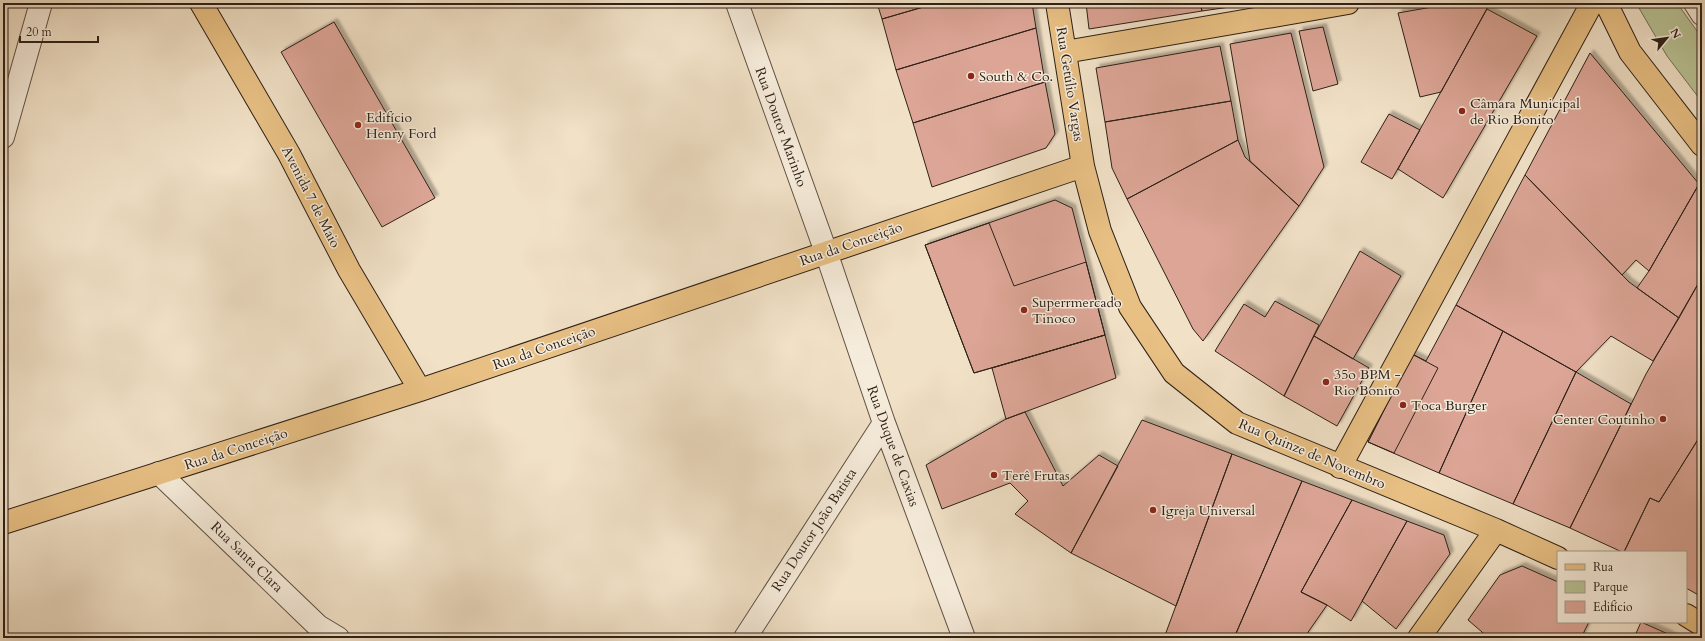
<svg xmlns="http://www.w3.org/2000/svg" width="1705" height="641" viewBox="0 0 1705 641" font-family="Cardo,serif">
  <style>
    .green { fill: #b9c396; stroke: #747257 }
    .building { fill: #dca596; stroke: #2e2118; filter: url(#shadow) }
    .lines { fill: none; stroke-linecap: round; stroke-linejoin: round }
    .minor-casing { stroke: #5f5144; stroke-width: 24 }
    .major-casing { stroke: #2e2118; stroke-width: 24 }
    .minor { stroke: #f6ecdb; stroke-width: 22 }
    .major { stroke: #e8c084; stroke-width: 22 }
    .poi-dot { fill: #8f2418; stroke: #f6ecdb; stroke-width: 1.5 }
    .labels { text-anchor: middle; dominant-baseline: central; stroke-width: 3; stroke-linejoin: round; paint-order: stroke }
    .poi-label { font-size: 14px; fill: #2e2118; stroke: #f6ecdb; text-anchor: start }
    .street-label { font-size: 14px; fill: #2e2118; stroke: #f6ecdb }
  </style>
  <defs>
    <filter id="shadow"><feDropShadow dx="3.5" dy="-3.5" stdDeviation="1" flood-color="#0004"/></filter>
  </defs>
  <rect width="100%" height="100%" fill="#f1e1c7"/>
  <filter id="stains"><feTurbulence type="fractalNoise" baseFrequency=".005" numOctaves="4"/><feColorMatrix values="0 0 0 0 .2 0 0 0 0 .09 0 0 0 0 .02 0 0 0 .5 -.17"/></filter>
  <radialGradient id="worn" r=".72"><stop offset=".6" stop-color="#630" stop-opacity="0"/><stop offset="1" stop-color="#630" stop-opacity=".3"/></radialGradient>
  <path class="green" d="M 1636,3 L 1677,3 L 1702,38 L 1702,102 L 1667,56 Z"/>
  <path class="building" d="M 877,3 L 937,3 L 882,19 Z
    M 937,3 L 1032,3 L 1036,28 L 896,70 L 882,19 Z
    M 1086,3 L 1200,3 L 1202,11 L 1089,29 Z
    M 1200,3 L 1251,3 L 1251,4 L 1202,11 Z
    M 1455,3 L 1490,3 L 1441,92 L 1420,97 L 1398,13 Z
    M 1487,9 L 1537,36 L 1443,198 L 1398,169 Z
    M 334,22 L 435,198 L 382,227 L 281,52 Z
    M 1323,27 L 1338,84 L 1313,91 L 1299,31 Z
    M 1036,28 L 1045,82 L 913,123 L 896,70 Z
    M 1291,33 L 1324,167 L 1299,206 L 1250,161 L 1230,44 Z
    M 1220,46 L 1231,101 L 1105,122 L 1096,68 Z
    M 1590,53 L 1699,184 L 1649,271 L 1636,260 L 1622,275 L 1525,175 Z
    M 1045,82 L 1055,134 L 1046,148 L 932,187 L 913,123 Z
    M 1231,101 L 1238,140 L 1127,199 L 1112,168 L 1105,122 Z
    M 1389,114 L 1420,130 L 1392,179 L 1361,162 Z
    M 1238,140 L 1245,157 L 1299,206 L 1203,341 L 1193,329 L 1127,199 Z
    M 1525,175 L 1629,282 L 1679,318 L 1653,361 L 1611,336 L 1576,372 L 1456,305 Z
    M 1699,184 L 1702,187 L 1702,277 L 1679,318 L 1637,288 L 1649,271 Z
    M 1055,200 L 1072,208 L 1105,335 L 974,373 L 925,245 Z
    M 989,223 L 1014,286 L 1086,262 L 1105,335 L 974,373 L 925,245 Z
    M 1360,251 L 1401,276 L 1353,359 L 1314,336 Z
    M 1702,277 L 1702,433 L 1659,502 L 1650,498 L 1624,552 L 1622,552 L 1570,528 L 1646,374 Z
    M 1275,301 L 1319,325 L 1284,396 L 1215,351 L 1244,304 L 1265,317 Z
    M 1456,305 L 1503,331 L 1439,473 L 1368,442 L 1412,354 L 1426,361 Z
    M 1503,331 L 1576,372 L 1513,504 L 1439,473 Z
    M 1105,335 L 1116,378 L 1006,419 L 992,368 Z
    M 1314,336 L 1369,368 L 1337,426 L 1284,396 Z
    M 1412,354 L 1438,368 L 1394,453 L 1368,442 Z
    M 1576,372 L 1631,404 L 1570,528 L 1513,504 Z
    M 1025,412 L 1063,486 L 1099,455 L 1118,466 L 1071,553 L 1015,514 L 1028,501 L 1010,483 L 942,509 L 926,465 L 1006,419 Z
    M 1142,420 L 1232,454 L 1176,606 L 1071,553 Z
    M 1702,433 L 1702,597 L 1686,588 L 1686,552 L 1624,552 L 1650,498 L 1659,502 Z
    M 1232,454 L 1302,481 L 1234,638 L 1164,638 Z
    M 1302,481 L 1352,500 L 1301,592 L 1327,605 L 1304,638 L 1234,638 Z
    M 1352,500 L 1407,521 L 1351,621 L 1327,605 L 1301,592 Z
    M 1407,521 L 1444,535 L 1450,554 L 1396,629 L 1362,601 Z
    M 1522,566 L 1558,582 L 1558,622 L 1589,622 L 1581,638 L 1489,638 L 1468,620 L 1500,575 Z
    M 1641,622 L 1668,634 L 1675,638 L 1634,638 Z"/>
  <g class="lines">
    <defs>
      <path id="minor" d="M 737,3 L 826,252 L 884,423 L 964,638
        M 1695,3 L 1702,14
        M 3,137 L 41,3
        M 159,473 L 318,626 L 338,638
        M 745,638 L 884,423"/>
      <path id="major" d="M 201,3 L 289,154 L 349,270 L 420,390
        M 1057,3 L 1083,166 L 1100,231 L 1130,307 L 1174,373 L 1237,423 L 1496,530 L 1558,558
        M 1606,3 L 1630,52 L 1702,145
        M 1065,52 L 1348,3
        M 1340,467 L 1592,3
        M 3,523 L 420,390 L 1083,166
        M 1686,615 L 1702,625
        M 1419,638 L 1496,530"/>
    </defs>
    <use href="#minor" class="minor-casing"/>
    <use href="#major" class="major-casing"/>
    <use href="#minor" class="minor"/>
    <use href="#major" class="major"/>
  </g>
  <g class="poi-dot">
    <circle cx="971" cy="76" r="4"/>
    <circle cx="1462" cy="111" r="4"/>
    <circle cx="358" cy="125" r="4"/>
    <circle cx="1024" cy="310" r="4"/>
    <circle cx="1326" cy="382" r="4"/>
    <circle cx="1403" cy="405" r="4"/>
    <circle cx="1663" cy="419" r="4"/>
    <circle cx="994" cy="475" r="4"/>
    <circle cx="1153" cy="510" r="4"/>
  </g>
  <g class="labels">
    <g class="poi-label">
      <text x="979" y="76">South &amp; Co.</text>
      <text x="1470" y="103">Câmara Municipal<tspan x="1470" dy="16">de Rio Bonito</tspan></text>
      <text x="366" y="117">Edifício<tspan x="366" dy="16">Henry Ford</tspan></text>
      <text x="1032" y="302">Superrmercado<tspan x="1032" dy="16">Tinoco</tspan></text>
      <text x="1334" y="374">35o BPM -<tspan x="1334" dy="16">Rio Bonito</tspan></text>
      <text x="1411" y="405">Toca Burger</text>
      <text x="1655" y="419" text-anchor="end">Center Coutinho</text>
      <text x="1002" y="475">Terê Frutas</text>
      <text x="1161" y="510">Igreja Universal</text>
    </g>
    <g class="street-label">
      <text transform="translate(1070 84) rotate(81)">Rua Getúlio Vargas</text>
      <text transform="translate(781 127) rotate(70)">Rua Doutor Marinho</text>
      <text transform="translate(311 197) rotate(63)">Avenida 7 de Maio</text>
      <text transform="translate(851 244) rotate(-19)">Rua da Conceição</text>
      <text transform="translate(544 348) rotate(-19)">Rua da Conceição</text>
      <text transform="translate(893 446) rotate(70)">Rua Duque de Caxias</text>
      <text transform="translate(236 449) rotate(-18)">Rua da Conceição</text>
      <text transform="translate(1312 454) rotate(23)">Rua Quinze de Novembro</text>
      <text transform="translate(814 530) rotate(-57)">Rua Doutor João Batista</text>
      <text transform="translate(247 557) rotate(44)">Rua Santa Clara</text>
    </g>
  </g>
  <rect width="1705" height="641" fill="none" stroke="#f1e1c7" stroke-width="16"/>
  <rect x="4" y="4" width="1697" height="633" fill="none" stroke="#2e2118" stroke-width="2"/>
  <rect x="8" y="8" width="1689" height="625" fill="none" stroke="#2e2118"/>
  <rect x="1557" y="551" width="130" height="72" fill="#f6ecdb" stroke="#a69b8d"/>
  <rect x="1565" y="564" width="20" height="6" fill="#e8c084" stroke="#a69b8d"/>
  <text x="1593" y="571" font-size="12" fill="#2e2118">Rua</text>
  <rect x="1565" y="581" width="20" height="12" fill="#b9c396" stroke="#a69b8d"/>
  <text x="1593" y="591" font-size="12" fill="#2e2118">Parque</text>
  <rect x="1565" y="601" width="20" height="12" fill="#dca596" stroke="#a69b8d"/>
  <text x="1593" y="611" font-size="12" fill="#2e2118">Edifício</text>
  <g transform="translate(1667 38) rotate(61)" stroke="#f6ecdb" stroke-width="3" paint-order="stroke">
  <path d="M0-3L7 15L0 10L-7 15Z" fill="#2e2118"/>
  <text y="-6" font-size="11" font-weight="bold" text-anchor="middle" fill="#2e2118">N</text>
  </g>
  <path d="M20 36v6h78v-6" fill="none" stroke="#2e2118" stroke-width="2"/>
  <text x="26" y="36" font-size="12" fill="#2e2118" stroke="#f6ecdb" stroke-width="3" paint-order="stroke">20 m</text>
  <rect width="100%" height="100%" filter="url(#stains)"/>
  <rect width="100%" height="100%" fill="url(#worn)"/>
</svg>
